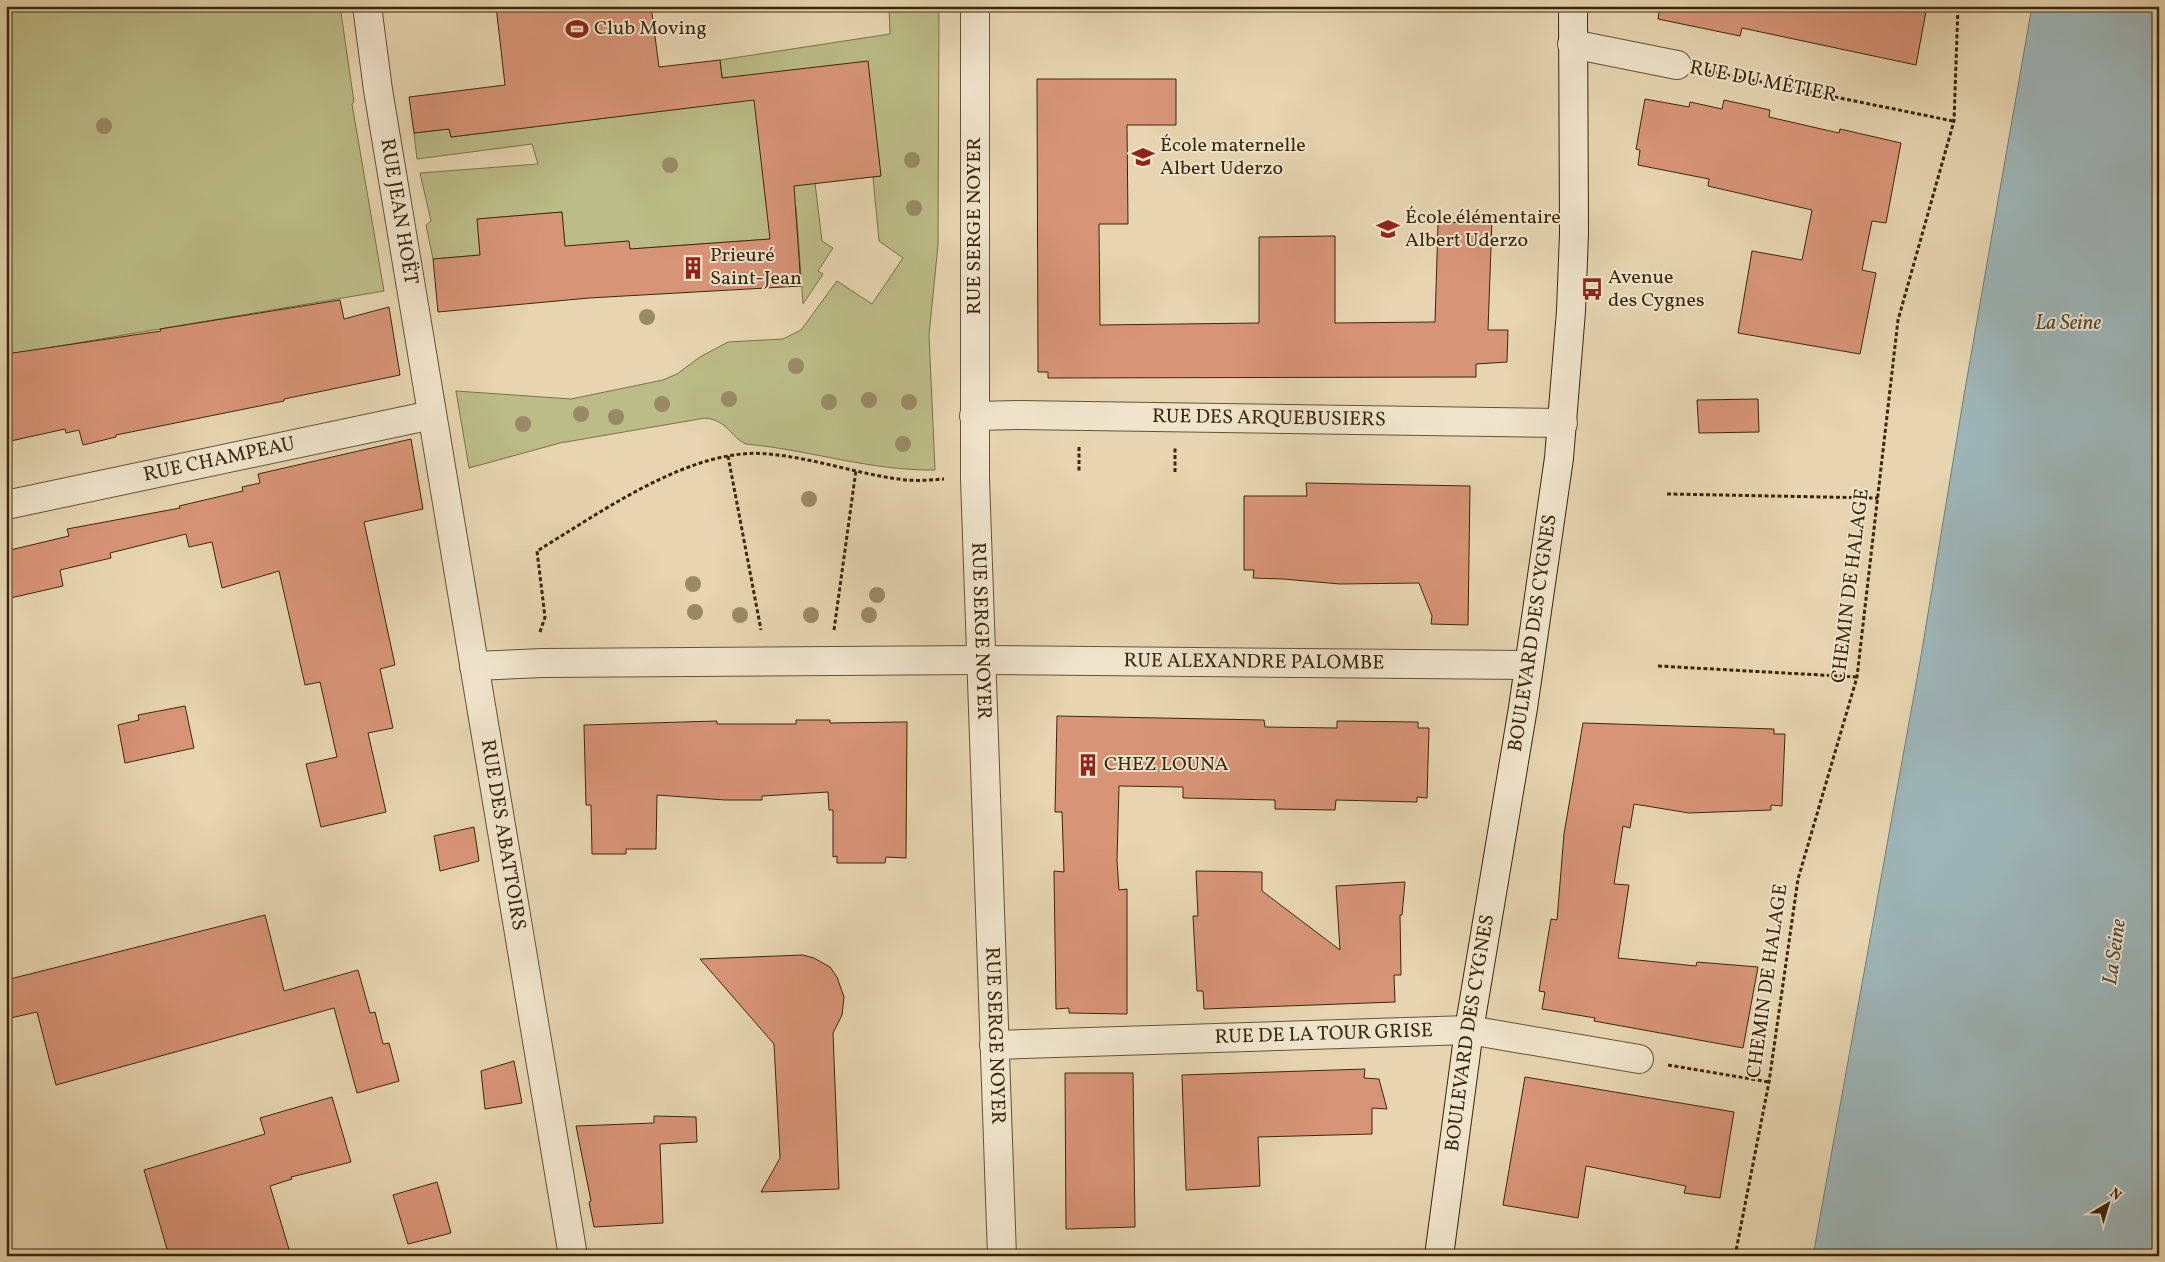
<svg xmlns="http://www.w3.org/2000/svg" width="2165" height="1262" viewBox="0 0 2165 1262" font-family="Vollkorn,serif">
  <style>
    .green { fill: #bbbc87; stroke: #7a7249 }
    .water { fill: #9db5b8; stroke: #757c73 }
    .building { fill: #d89477; stroke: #3a270b }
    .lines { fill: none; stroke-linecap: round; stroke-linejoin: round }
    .minor-casing { stroke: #655234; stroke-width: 30 }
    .secondary-casing { stroke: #3a270b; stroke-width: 30 }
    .path { stroke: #3a270b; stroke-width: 3; stroke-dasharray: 4 2.5; stroke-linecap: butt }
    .minor { stroke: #efe4cc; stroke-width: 28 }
    .secondary { stroke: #efe4cc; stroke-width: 28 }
    .tree { fill: #998a66 }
    .labels { text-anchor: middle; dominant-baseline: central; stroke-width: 4; stroke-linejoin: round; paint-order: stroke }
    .poi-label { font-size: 20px; fill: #3a270b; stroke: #efe4cc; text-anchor: start }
    .street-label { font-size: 20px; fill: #3a270b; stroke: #efe4cc }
    .water-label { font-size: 21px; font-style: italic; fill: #534a36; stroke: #efe4cc }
  </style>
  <rect width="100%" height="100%" fill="#e6d5b0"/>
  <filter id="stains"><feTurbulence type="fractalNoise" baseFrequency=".004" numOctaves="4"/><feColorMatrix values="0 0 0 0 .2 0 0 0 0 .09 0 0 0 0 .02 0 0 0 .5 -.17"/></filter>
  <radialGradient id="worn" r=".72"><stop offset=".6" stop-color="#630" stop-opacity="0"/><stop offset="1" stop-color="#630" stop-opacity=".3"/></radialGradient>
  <path class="green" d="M 6,6 L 340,6 L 354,102 L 352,104 L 384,291 L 6,355 Z
    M 889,6 L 939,6 L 938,245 L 929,335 L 935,470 C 871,471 810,450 746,444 C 729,436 729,421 705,418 L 560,443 L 469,468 L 456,391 L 571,399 L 663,380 L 677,374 L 700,357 L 728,342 L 783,339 L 801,330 L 837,281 L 872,304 L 903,258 L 879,241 L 873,177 L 880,176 L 815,183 L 822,241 L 833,248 L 818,271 L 823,274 L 803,304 L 796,207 L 770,210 L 771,239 L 630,249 L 628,241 L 565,247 L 562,212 L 478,219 L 480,255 L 433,259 L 426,225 L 431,221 L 420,173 L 538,164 L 532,144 L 417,159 L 414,133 L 449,129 L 451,137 L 726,103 L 720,60 L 890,34 Z"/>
  <path class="water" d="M 2032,6 L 2159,6 L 2159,1256 L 1813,1256 L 1921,656 L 1963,401 Z"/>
  <path class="building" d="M 496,6 L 651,6 L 659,67 L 720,60 L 722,78 L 868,61 L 881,176 L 794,186 L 801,286 L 589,298 L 438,312 L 433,259 L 480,255 L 477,219 L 562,212 L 565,246 L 629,241 L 630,249 L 770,239 L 754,100 L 451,137 L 449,129 L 414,133 L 409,97 L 505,85 Z
    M 1660,6 L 1927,6 L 1916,65 L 1742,28 L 1740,36 L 1658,19 Z
    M 1037,79 L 1176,79 L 1176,125 L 1127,125 L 1128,224 L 1099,224 L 1100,325 L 1259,323 L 1259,237 L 1335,236 L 1335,323 L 1435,322 L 1438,224 L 1492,219 L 1488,330 L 1508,330 L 1507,362 L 1476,364 L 1476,377 L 1048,378 L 1048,372 L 1038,372 Z
    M 1645,99 L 1689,107 L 1690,102 L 1722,109 L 1724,100 L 1770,110 L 1769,117 L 1839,133 L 1840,129 L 1901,143 L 1886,223 L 1872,221 L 1862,270 L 1876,273 L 1860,354 L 1738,333 L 1752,251 L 1802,260 L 1812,210 L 1708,186 L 1709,179 L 1638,165 L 1640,150 L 1636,149 Z
    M 340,300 L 344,319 L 389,307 L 400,375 L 284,399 L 284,401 L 116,435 L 116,437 L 83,445 L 79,430 L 66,433 L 65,429 L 6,442 L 6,354 L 161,331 L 160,329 Z
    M 1758,399 L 1759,432 L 1699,433 L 1697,400 Z
    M 411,439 L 423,509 L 364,522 L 395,665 L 380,669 L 393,728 L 368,733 L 386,812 L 321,827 L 306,764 L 337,757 L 320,682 L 305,685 L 279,571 L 222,588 L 212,542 L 189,547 L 186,534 L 110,553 L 111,558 L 60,570 L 63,586 L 6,599 L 6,551 L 69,536 L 67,529 L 180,508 L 179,506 L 243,491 L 242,487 L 260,483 L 258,474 Z
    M 1306,483 L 1470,486 L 1468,625 L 1431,624 L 1432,616 L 1419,583 L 1340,584 L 1283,579 L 1253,578 L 1254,570 L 1244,570 L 1244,496 L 1307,496 Z
    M 185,706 L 194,748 L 125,763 L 118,725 L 139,720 L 138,715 Z
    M 1057,716 L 1264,720 L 1265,727 L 1337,728 L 1337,721 L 1418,722 L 1418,728 L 1429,728 L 1427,798 L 1417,797 L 1417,802 L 1336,800 L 1335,810 L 1275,809 L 1275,800 L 1183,798 L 1183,787 L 1119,786 L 1117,861 L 1119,890 L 1127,889 L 1127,1014 L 1069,1013 L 1069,1008 L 1056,1009 L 1054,871 L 1064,872 L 1062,812 L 1055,812 Z
    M 796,720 L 830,720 L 830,723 L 907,722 L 906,858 L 886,857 L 885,863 L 837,863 L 837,856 L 833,857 L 833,810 L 829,810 L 828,792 L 762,796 L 762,800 L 725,800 L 657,795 L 656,849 L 626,849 L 626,854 L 592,854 L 591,805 L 586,805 L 584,725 L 717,721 L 717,724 L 796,724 Z
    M 1583,723 L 1774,729 L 1774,734 L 1785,734 L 1782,806 L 1771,805 L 1771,810 L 1689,813 L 1634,804 L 1630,828 L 1623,826 L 1614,884 L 1629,885 L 1618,958 L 1696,966 L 1697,962 L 1758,967 L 1743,1048 L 1594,1021 L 1595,1018 L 1542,1009 L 1545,992 L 1539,991 L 1551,919 L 1557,920 L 1564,834 Z
    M 474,827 L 479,861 L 440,871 L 434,836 Z
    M 1196,871 L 1262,872 L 1262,891 L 1340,950 L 1336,886 L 1405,882 L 1402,915 L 1400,915 L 1401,975 L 1394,975 L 1395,1002 L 1204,1009 L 1203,991 L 1197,991 L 1193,916 L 1198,916 Z
    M 265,915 L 284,991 L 358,970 L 370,1013 L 375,1012 L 383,1044 L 389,1043 L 399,1081 L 357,1093 L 334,1008 L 56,1085 L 37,1012 L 6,1019 L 6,980 Z
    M 803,955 L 814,958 L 830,967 L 837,977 L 844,997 L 842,1015 L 833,1033 L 839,1189 L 761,1192 L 780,1158 L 774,1044 L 700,959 Z
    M 514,1061 L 522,1103 L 485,1109 L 481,1071 Z
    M 1365,1069 L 1364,1078 L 1379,1079 L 1387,1109 L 1372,1108 L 1372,1134 L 1258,1137 L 1260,1186 L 1186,1190 L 1182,1075 Z
    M 1065,1073 L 1133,1073 L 1135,1227 L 1066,1229 Z
    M 1525,1077 L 1734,1112 L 1720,1198 L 1684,1193 L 1686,1186 L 1586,1166 L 1578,1218 L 1503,1205 Z
    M 332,1097 L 351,1162 L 291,1177 L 292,1179 L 270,1186 L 291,1256 L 169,1256 L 144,1170 L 265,1134 L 260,1118 Z
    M 654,1116 L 696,1117 L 697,1142 L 660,1144 L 663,1223 L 594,1227 L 589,1202 L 591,1201 L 576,1126 L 654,1123 Z
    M 437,1182 L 451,1233 L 408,1244 L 393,1195 Z"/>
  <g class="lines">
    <defs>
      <g id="minor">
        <path id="s1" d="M 367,6 L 378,90 L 573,1256"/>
        <path id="s2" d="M 975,6 L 975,479 L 1002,1256"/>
        <path d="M 1572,44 L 1677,65"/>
        <path id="s3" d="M 974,416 L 1019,415 L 1563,423"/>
        <path id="s4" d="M 6,505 L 432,415"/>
        <path id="s5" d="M 474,666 L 543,663 L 980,660 L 1529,665"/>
        <path id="s6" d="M 994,1045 L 1469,1030 L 1639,1059"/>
      </g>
      <g id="secondary">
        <path id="s7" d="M 1439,1256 L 1469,1030 L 1523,708 L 1559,458 L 1571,311 L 1574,234 L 1573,6"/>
      </g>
    </defs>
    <use href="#minor" class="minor-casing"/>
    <use href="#secondary" class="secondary-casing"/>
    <path class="path" d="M 1707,71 L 1953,121
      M 1079,447 L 1079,471
      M 728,456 L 761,630
      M 1175,472 L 1175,447
      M 1667,494 L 1878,498
      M 834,630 L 856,470
      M 540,632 L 545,617 L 537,551 C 600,513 692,446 768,454 C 815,458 860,475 906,480 C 919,481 932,480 944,479
      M 1658,666 L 1857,677
      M 1668,1065 L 1769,1082
      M 1735,1256 L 1769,1082 L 1798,879 L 1857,677 L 1898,320 L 1954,121 L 1958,6"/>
    <use href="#minor" class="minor"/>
    <use href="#secondary" class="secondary"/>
  </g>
  <g class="tree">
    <circle cx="104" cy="126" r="8"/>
    <circle cx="912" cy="160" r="8"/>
    <circle cx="670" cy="165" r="8"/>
    <circle cx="914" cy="208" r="8"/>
    <circle cx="647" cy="317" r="8"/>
    <circle cx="796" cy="366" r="8"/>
    <circle cx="729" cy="399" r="8"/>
    <circle cx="869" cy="400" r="8"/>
    <circle cx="829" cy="402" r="8"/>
    <circle cx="909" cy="402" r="8"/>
    <circle cx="662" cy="404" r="8"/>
    <circle cx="581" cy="414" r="8"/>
    <circle cx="616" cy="417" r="8"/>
    <circle cx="523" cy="424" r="8"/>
    <circle cx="903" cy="444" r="8"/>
    <circle cx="809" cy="499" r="8"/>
    <circle cx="693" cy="584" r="8"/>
    <circle cx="877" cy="595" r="8"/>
    <circle cx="695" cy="612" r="8"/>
    <circle cx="740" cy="615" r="8"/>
    <circle cx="811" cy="615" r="8"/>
    <circle cx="869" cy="615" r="8"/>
  </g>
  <defs>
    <symbol id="stadium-bare" viewBox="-9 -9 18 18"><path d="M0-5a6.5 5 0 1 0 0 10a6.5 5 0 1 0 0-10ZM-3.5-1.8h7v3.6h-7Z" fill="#8f2418" stroke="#efe4cc" stroke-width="2.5" paint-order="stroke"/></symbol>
    <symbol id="school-bare" viewBox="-9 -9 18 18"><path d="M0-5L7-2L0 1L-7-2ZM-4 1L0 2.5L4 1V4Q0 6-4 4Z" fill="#8f2418" stroke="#efe4cc" stroke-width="2.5" paint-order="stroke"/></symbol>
    <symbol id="building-bare" viewBox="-9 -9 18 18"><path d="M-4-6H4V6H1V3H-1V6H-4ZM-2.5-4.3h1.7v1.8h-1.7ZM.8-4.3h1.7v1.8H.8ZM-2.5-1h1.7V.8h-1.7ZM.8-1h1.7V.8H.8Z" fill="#8f2418" stroke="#efe4cc" stroke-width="2.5" paint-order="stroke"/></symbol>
    <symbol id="bus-bare" viewBox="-9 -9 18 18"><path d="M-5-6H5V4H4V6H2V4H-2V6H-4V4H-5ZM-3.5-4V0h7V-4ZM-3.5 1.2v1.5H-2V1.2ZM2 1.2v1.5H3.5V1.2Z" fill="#8f2418" stroke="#efe4cc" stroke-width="2.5" paint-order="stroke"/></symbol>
  </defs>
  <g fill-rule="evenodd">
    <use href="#stadium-bare" x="561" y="13" width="32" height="32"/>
    <use href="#school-bare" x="1127" y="141" width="32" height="32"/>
    <use href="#school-bare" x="1372" y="213" width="32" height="32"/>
    <use href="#building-bare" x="677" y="252" width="32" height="32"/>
    <use href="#bus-bare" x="1576" y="273" width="32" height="32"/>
    <use href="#building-bare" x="1072" y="749" width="32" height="32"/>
  </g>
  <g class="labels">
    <g class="poi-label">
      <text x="594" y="29">Club Moving</text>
      <text x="1160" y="146">École maternelle<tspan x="1160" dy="23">Albert Uderzo</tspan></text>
      <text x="1405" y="218">École élémentaire<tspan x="1405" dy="23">Albert Uderzo</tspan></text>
      <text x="710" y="256">Prieuré<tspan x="710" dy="23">Saint-Jean</tspan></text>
      <text x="1608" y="278">Avenue<tspan x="1608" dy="23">des Cygnes</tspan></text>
      <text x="1104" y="765">CHEZ LOUNA</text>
    </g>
    <g class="street-label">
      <text transform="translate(1763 82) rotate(11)">RUE DU MÉTIER</text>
      <text stroke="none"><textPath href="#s1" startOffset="208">RUE JEAN HOËT</textPath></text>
      <text transform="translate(975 226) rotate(-90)">RUE SERGE NOYER</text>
      <text stroke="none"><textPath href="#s3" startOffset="295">RUE DES ARQUEBUSIERS</textPath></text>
      <text stroke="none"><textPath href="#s4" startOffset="218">RUE CHAMPEAU</textPath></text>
      <text transform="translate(1851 586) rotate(-83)">CHEMIN DE HALAGE</text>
      <text stroke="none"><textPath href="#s2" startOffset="625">RUE SERGE NOYER</textPath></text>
      <text stroke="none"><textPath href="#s7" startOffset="630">BOULEVARD DES CYGNES</textPath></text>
      <text stroke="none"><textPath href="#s5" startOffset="780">RUE ALEXANDRE PALOMBE</textPath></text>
      <text stroke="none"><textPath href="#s1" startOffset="840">RUE DES ABATTOIRS</textPath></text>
      <text transform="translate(1768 981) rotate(-82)">CHEMIN DE HALAGE</text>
      <text stroke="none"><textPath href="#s7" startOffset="225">BOULEVARD DES CYGNES</textPath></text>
      <text stroke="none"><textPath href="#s6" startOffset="330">RUE DE LA TOUR GRISE</textPath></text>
      <text stroke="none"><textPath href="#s2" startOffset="1030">RUE SERGE NOYER</textPath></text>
    </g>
    <g class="water-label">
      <text x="2068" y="323">La Seine</text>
      <text transform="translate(2115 952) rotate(-82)">La Seine</text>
    </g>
  </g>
  <rect width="2165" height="1262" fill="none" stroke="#e6d5b0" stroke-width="25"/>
  <rect x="8" y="8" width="2150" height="1247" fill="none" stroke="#3a270b" stroke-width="2.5"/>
  <rect x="12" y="12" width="2140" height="1237" fill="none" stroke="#3a270b"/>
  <g transform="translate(2108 1204) rotate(38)" stroke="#efe4cc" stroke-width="4" paint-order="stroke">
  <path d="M0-4L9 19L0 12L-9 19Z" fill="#3a270b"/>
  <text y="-8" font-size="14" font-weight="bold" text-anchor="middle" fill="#3a270b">N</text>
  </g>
  <rect width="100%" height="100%" filter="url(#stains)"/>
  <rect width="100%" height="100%" fill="url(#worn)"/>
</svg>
